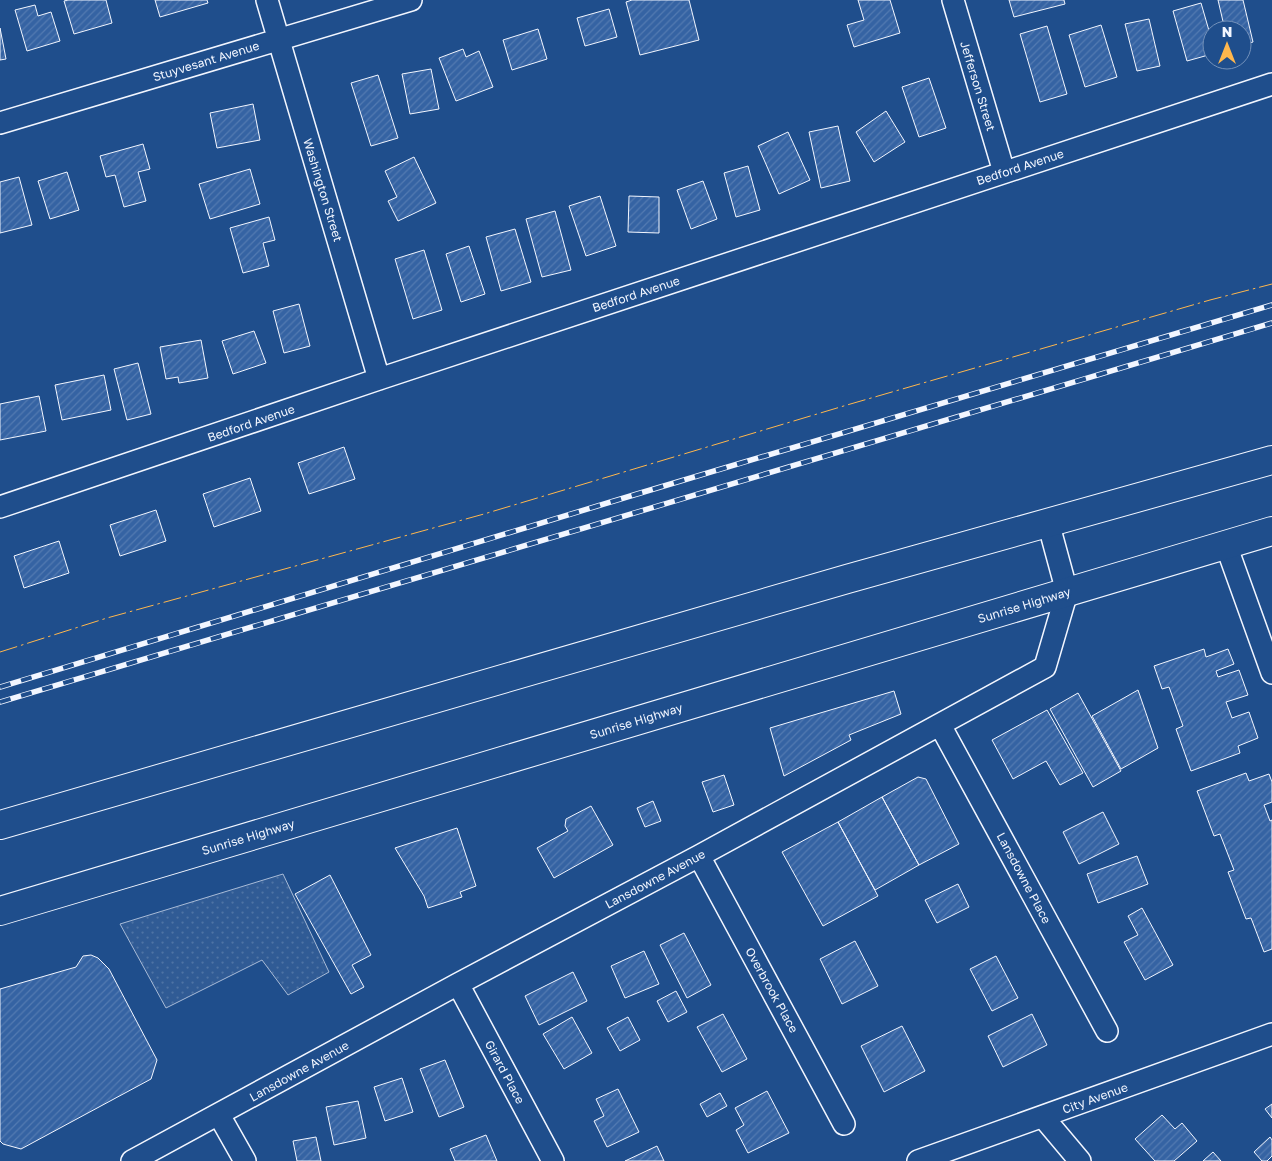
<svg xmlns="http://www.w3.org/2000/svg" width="1272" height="1161" viewBox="0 0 1272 1161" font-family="'Golos Text',sans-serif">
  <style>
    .grass { fill: url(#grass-dots); stroke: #a8bbd7 }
    .building { fill: url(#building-hatch); stroke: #f2f6ff }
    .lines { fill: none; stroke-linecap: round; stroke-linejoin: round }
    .minor-casing { stroke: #f2f6ff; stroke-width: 24 }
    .trunk-casing { stroke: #f2f6ff; stroke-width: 30 }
    .minor { stroke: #1f4e8c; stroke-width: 21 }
    .trunk { stroke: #1f4e8c; stroke-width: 28 }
    .rail-casing { stroke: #f2f6ff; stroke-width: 5.5 }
    .rail { stroke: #1f4e8c; stroke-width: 4; stroke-dasharray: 11; stroke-linecap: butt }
    .power { stroke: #ffb74d; stroke-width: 1; stroke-dasharray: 18 4 2.5 4; stroke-linecap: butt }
    .labels { text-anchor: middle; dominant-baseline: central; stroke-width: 4; stroke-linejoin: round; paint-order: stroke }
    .street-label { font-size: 12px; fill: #f2f6ff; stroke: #1f4e8c }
  </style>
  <defs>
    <pattern id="grass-dots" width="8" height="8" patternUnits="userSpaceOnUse" patternTransform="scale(1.25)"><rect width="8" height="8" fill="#305b95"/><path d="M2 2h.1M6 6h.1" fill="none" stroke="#4e73a5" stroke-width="1.8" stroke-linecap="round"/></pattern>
    <pattern id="building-hatch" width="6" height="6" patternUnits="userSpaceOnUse" patternTransform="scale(1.25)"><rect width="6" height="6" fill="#3563a3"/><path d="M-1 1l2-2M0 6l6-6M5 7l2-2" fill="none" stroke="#537ab1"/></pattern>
  </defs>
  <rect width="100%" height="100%" fill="#1f4e8c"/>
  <path class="grass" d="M 283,874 L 329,972 L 288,995 L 262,960 L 166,1008 L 120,924 Z"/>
  <path class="building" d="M 68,0 L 106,0 L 112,23 L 74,34 L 64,1 Z
    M 155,0 L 207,0 L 208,3 L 160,17 Z
    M 632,0 L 689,0 L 699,40 L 640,55 L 626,2 Z
    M 858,0 L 890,0 L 900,33 L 854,47 L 847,25 L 864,20 Z
    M 1009,0 L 1064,0 L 1065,4 L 1014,17 Z
    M 1218,0 L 1243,0 L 1253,42 L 1242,45 L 1242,30 L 1225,30 Z
    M 1201,3 L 1212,41 L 1212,54 L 1187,61 L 1173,11 Z
    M 35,5 L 38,16 L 51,12 L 60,41 L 27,51 L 15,10 Z
    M 609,9 L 617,37 L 585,46 L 577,18 Z
    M 1149,19 L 1160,66 L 1137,71 L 1125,24 Z
    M 1101,25 L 1117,77 L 1085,87 L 1069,35 Z
    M 1047,26 L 1067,94 L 1040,102 L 1020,34 Z
    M 0,28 L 6,59 L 0,60 Z
    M 538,29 L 547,59 L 512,70 L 503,40 Z
    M 463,49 L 466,57 L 479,51 L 493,87 L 456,101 L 439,58 Z
    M 431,69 L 439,109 L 410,114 L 402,74 Z
    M 378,75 L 398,138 L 371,146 L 351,83 Z
    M 929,78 L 946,128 L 919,137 L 902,87 Z
    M 253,104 L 260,140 L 217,148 L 210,113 Z
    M 886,111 L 905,142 L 874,162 L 856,132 Z
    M 838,126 L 850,181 L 821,188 L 809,132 Z
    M 788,132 L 810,180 L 779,194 L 758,146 Z
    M 143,144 L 150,169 L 138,172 L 146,201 L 124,207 L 115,175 L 106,177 L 100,156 Z
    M 414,157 L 436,203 L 398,221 L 388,201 L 397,197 L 385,171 Z
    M 748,166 L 760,210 L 736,217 L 724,173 Z
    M 250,169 L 260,204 L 210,219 L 199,184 Z
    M 67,172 L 79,210 L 50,219 L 38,181 Z
    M 19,177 L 32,225 L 0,233 L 0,182 Z
    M 703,181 L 717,219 L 691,229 L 677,190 Z
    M 600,196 L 616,246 L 586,256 L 569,206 Z
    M 629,196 L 659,197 L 659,233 L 628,232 Z
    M 555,211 L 571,270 L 542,277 L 526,219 Z
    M 269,217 L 275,240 L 263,243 L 269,266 L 243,273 L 230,228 Z
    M 515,229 L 531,282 L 501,291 L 486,237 Z
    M 469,246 L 485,294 L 461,302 L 446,254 Z
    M 424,250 L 442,310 L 413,319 L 395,259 Z
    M 299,304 L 310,346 L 284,353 L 273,311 Z
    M 254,331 L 266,363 L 233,374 L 222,341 Z
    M 201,340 L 208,378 L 179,383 L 178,377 L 166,379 L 160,347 Z
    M 138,363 L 151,414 L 127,420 L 114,369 Z
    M 104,375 L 111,410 L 62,420 L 55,385 Z
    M 39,396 L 46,431 L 0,440 L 0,404 Z
    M 344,447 L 355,479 L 309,494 L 298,463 Z
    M 250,478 L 261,511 L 214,527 L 203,494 Z
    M 156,510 L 166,541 L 120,556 L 110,525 Z
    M 59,541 L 69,573 L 24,588 L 14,556 Z
    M 1204,649 L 1206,657 L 1228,649 L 1234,664 L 1216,671 L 1218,677 L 1239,670 L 1248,695 L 1226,702 L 1232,718 L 1249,712 L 1258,738 L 1238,746 L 1240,753 L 1191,771 L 1176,729 L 1183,726 L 1169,687 L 1162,689 L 1154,666 Z
    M 1138,690 L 1158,748 L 1121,769 L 1092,716 Z
    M 894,691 L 901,714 L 849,735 L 851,740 L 784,776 L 770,728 Z
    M 1078,693 L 1121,771 L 1093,787 L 1050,709 Z
    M 1047,710 L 1083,773 L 1060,785 L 1046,761 L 1013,779 L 992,740 Z
    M 1246,773 L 1249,781 L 1269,774 L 1272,782 L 1272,802 L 1264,805 L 1270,821 L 1272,820 L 1272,949 L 1264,952 L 1251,918 L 1246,919 L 1228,872 L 1234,870 L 1220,834 L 1214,836 L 1197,791 Z
    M 724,775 L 734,805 L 713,812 L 702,782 Z
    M 918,777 L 926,779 L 959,844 L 919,865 L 882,797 Z
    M 882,797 L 919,865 L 875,890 L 838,822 Z
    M 653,801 L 661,821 L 645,827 L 637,808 Z
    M 591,806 L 613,845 L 554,878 L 537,848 L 568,831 L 565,826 L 566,819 Z
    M 1103,812 L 1119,844 L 1079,864 L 1063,832 Z
    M 838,822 L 878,896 L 823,926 L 782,852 Z
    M 457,828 L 476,886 L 460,892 L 462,897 L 428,908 L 424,896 L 395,848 Z
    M 1137,856 L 1148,884 L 1098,903 L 1087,874 Z
    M 330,875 L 371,955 L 352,965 L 364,987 L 351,994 L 295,894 Z
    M 958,884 L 969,907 L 937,923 L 925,900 Z
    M 1142,908 L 1173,965 L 1145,980 L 1124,942 L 1138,935 L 1128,916 Z
    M 684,933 L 711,985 L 687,998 L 660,945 Z
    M 855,941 L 878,986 L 842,1004 L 820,959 Z
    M 644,951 L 659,984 L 625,998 L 611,966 Z
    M 91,955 L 98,958 L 109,969 L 157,1060 L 151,1079 L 21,1149 L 3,1144 L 0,1141 L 0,989 L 76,967 L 83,956 Z
    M 996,956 L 1018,998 L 992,1011 L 970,969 Z
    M 573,972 L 587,1001 L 539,1025 L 525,996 Z
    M 676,991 L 687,1012 L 668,1022 L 657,1001 Z
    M 723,1014 L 747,1059 L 722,1072 L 697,1027 Z
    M 1032,1014 L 1047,1045 L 1003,1067 L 988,1036 Z
    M 572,1017 L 592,1053 L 564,1069 L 543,1034 Z
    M 628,1017 L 640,1040 L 620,1051 L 607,1028 Z
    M 902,1026 L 925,1071 L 884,1092 L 861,1046 Z
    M 445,1060 L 464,1107 L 439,1117 L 420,1069 Z
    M 402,1078 L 413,1112 L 385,1121 L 374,1087 Z
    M 618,1089 L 639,1132 L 607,1147 L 594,1121 L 604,1116 L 596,1099 Z
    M 767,1091 L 789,1133 L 748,1153 L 736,1130 L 744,1125 L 735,1108 Z
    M 720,1093 L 727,1106 L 707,1117 L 700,1104 Z
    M 358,1101 L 366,1138 L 334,1145 L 326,1107 Z
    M 1272,1104 L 1272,1118 L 1265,1109 Z
    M 1162,1115 L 1175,1129 L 1182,1123 L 1197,1141 L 1174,1161 L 1155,1161 L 1135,1139 Z
    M 486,1135 L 497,1161 L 455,1161 L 450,1149 Z
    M 316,1137 L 321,1161 L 297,1161 L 293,1141 Z
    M 1270,1137 L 1272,1140 L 1272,1156 L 1267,1161 L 1262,1161 L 1254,1152 Z
    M 657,1146 L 664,1161 L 625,1161 Z
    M 1213,1152 L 1221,1161 L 1203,1161 Z"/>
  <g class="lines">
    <defs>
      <path id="minor" d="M 267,0 L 379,379
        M 953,0 L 1004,172
        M 0,123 L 411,0
        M 0,507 L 379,379 L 1272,84
        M 1226,545 L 1272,673
        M 940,725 L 1107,1031
        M 699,856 L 844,1124
        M 458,984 L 553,1161
        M 219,1115 L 245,1161
        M 1043,1117 L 1080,1161
        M 132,1161 L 458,984 L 699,856 L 1045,667 L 1067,592 L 1048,522
        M 918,1161 L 1272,1034"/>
      <path id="trunk" d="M 0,825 L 847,579 L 1272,460
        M 0,911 L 1272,531"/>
    </defs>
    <use href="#minor" class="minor-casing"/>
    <use href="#trunk" class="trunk-casing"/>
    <use href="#minor" class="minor"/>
    <use href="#trunk" class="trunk"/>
    <defs>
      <path id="rail" d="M 0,687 L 637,494 L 1272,305
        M 0,702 L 1272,323"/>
    </defs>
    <use href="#rail" class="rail-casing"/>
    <use href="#rail" class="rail"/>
    <path class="power" d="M 0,652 L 107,618 L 484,514 L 847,405 L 1210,300 L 1272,284"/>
  </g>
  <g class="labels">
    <g class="street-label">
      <text transform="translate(206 61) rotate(-17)">Stuyvesant Avenue</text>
      <text transform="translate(978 86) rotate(73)">Jefferson Street</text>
      <text transform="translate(1020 167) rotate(-18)">Bedford Avenue</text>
      <text transform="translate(323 190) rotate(73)">Washington Street</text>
      <text transform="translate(636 294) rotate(-18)">Bedford Avenue</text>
      <text transform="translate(251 423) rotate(-19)">Bedford Avenue</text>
      <text transform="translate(1024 605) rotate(-17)">Sunrise Highway</text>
      <text transform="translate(636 721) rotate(-17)">Sunrise Highway</text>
      <text transform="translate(248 837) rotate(-17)">Sunrise Highway</text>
      <text transform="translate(1024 878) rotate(62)">Lansdowne Place</text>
      <text transform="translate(655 879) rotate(-28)">Lansdowne Avenue</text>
      <text transform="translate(772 990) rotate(61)">Overbrook Place</text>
      <text transform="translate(299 1071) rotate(-29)">Lansdowne Avenue</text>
      <text transform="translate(505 1072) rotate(62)">Girard Place</text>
      <text transform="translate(1095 1098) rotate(-20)">City Avenue</text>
    </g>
  </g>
  <g transform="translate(1227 45)"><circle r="24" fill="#1f4e8c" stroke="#7391ba"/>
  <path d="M0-4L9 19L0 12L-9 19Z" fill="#ffb74d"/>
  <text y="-8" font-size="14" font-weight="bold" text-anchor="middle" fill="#f2f6ff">N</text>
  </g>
</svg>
